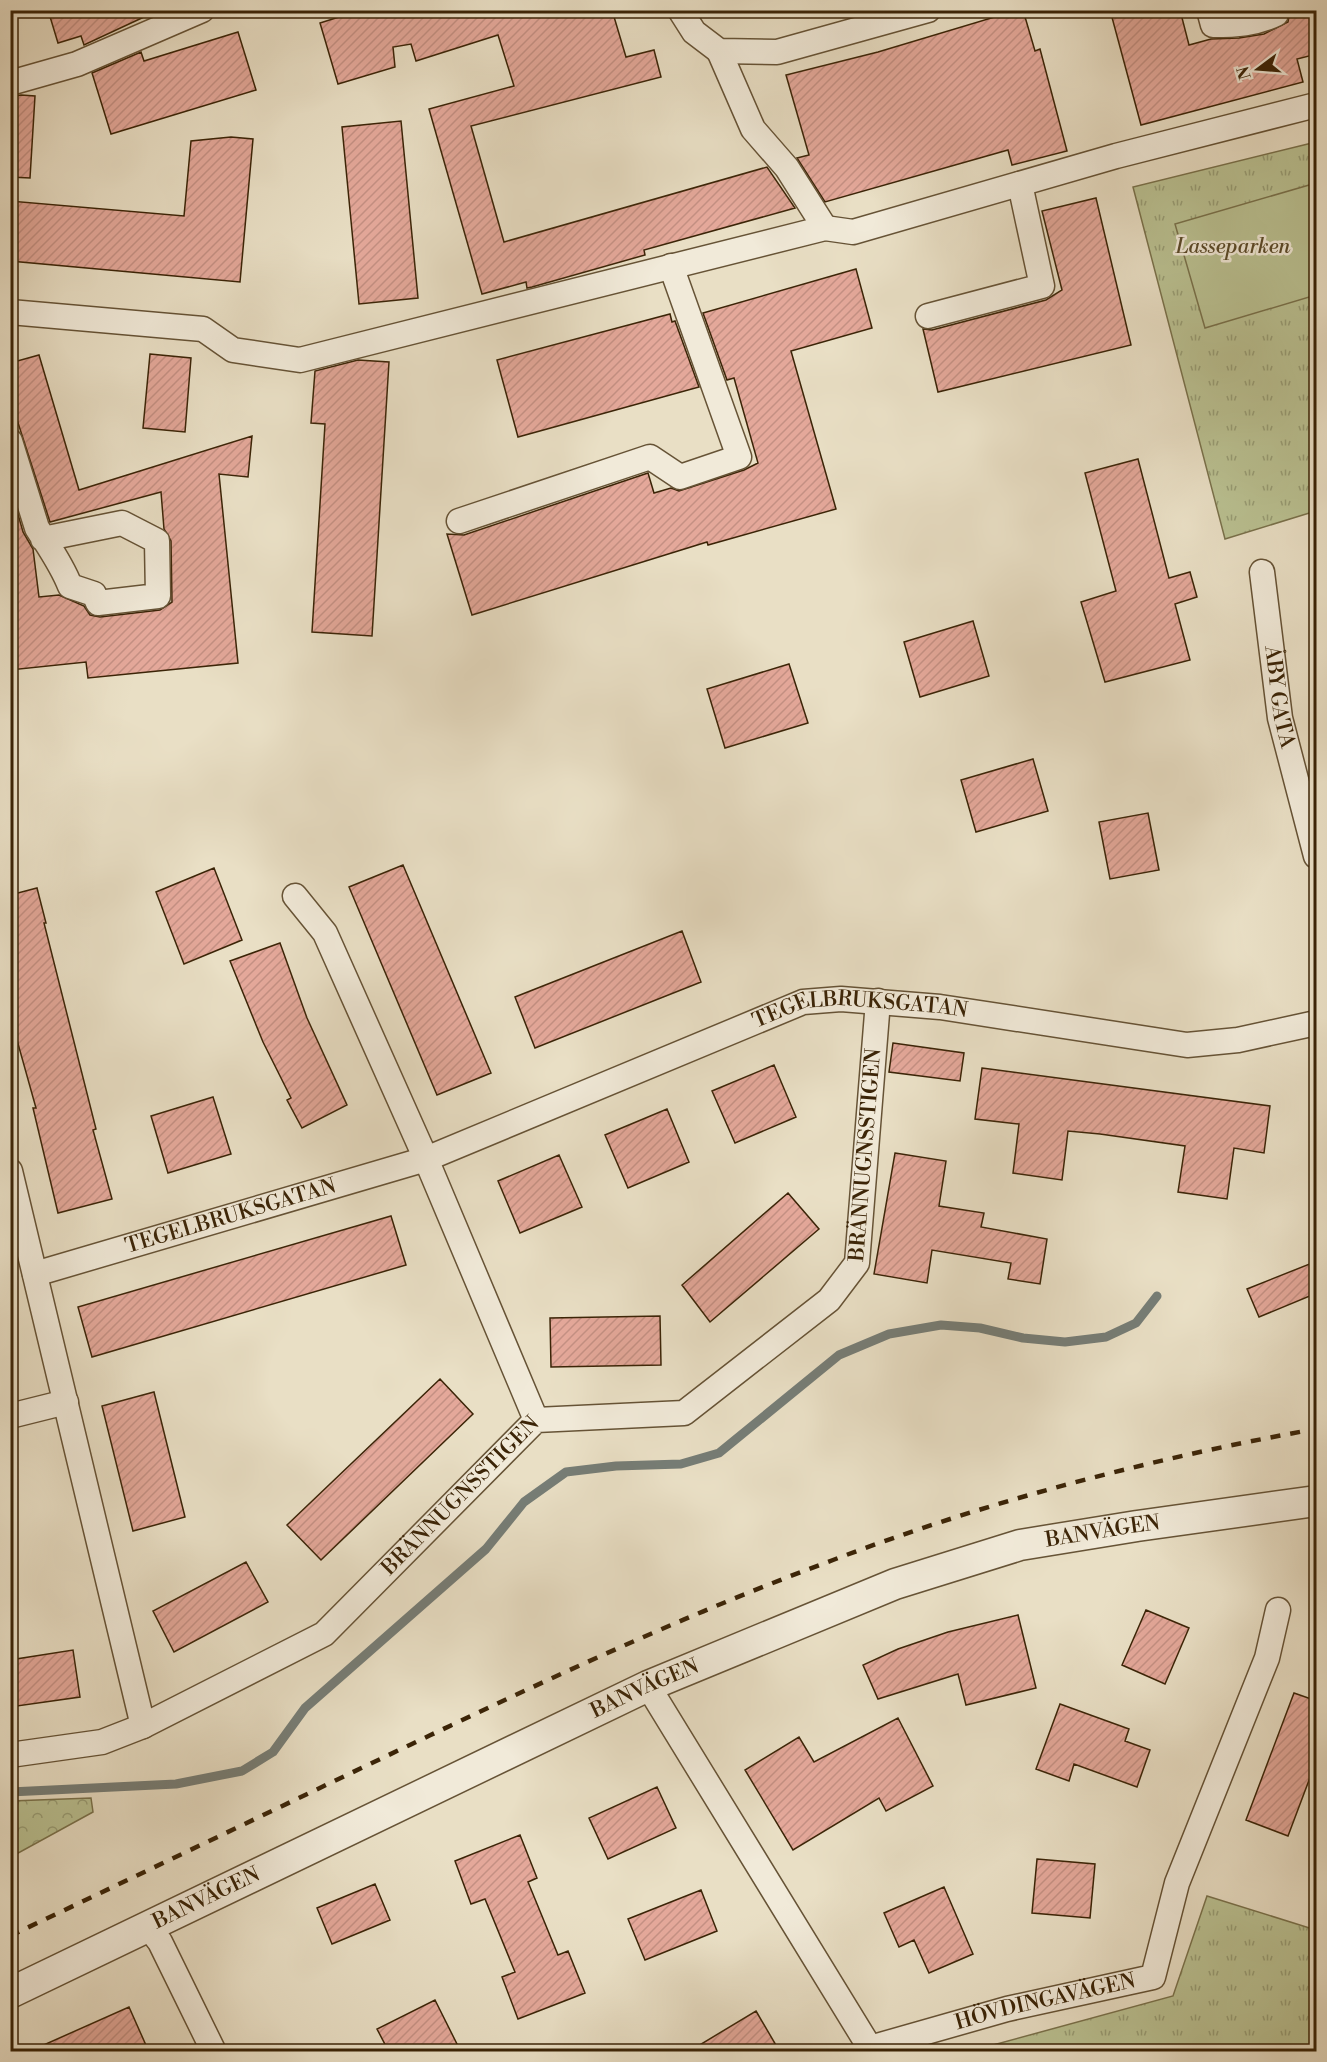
<svg xmlns="http://www.w3.org/2000/svg" width="1327" height="2062" viewBox="0 0 1327 2062" font-family="'Libre Bodoni',serif">
  <style>
    .grass { fill: url(#grass-tufts); stroke: #7a724c; stroke-width: 1.5 }
    .forest { fill: url(#forest-crowns); stroke: #7a724c; stroke-width: 1.5 }
    .garden { fill: #bac192; stroke: #7a724c; stroke-width: 1.5 }
    .lines { fill: none; stroke-linecap: round; stroke-linejoin: round }
    .stream { stroke: #767d76; stroke-width: 9 }
    .building { fill: url(#building-hatch); stroke: #3b2407; stroke-width: 1.5 }
    .minor-casing { stroke: #665336; stroke-width: 27 }
    .tertiary-casing { stroke: #665336; stroke-width: 33 }
    .minor { stroke: #f1ead9; stroke-width: 24 }
    .tertiary { stroke: #f1ead9; stroke-width: 30 }
    .rail { stroke: #3b2407; stroke-width: 4.5; stroke-dasharray: 10 10; stroke-linecap: butt }
    .labels { text-anchor: middle; dominant-baseline: central; stroke-width: 5; stroke-linejoin: round; paint-order: stroke }
    .park-label { font-size: 21px; font-style: italic; fill: #5b4b2a; stroke: #f1ead9 }
    .street-label { font-size: 21px; fill: #3b2407; stroke: #f1ead9 }
  </style>
  <defs>
    <pattern id="grass-tufts" width="24" height="20" patternUnits="userSpaceOnUse" patternTransform="scale(1.5)"><rect width="24" height="20" fill="#bac192"/><path d="M3 7l-1-3M5 7V3M7 7l1-3M15 17l-1-3M17 17v-4M19 17l1-3" fill="none" stroke="#989d75"/></pattern>
    <pattern id="forest-crowns" width="20" height="18" patternUnits="userSpaceOnUse" patternTransform="scale(1.5)"><rect width="20" height="18" fill="#bac192"/><path d="M2 6a3 3 0 1 1 6 0M12 15a3 3 0 1 1 6 0" fill="none" stroke="#989d75"/></pattern>
    <pattern id="building-hatch" width="6" height="6" patternUnits="userSpaceOnUse" patternTransform="scale(1.5)"><rect width="6" height="6" fill="#e4a89a"/><path d="M-1 1l2-2M0 6l6-6M5 7l2-2" fill="none" stroke="#c49083"/></pattern>
  </defs>
  <rect width="100%" height="100%" fill="#e9dfc5"/>
  <filter id="stains"><feTurbulence type="fractalNoise" baseFrequency=".00333" numOctaves="4"/><feColorMatrix values="0 0 0 0 .2 0 0 0 0 .09 0 0 0 0 .02 0 0 0 .5 -.17"/></filter>
  <radialGradient id="worn" r=".72"><stop offset=".6" stop-color="#630" stop-opacity="0"/><stop offset="1" stop-color="#630" stop-opacity=".3"/></radialGradient>
  <path class="grass" d="M 1316,142 L 1316,511 L 1225,539 L 1133,187 Z
    M 1207,1896 L 1316,1930 L 1316,2051 L 971,2051 L 1173,1996 Z"/>
  <path class="forest" d="M 91,1798 L 93,1812 L 11,1857 L 11,1801 Z"/>
  <path class="garden" d="M 1316,183 L 1316,295 L 1205,328 L 1175,224 Z"/>
  <g class="lines">
    <path class="stream" d="M 10,1792 L 176,1784 L 242,1771 L 273,1752 L 305,1708 L 486,1549 L 524,1502 L 566,1472 L 616,1466 L 681,1464 L 719,1453 L 839,1355 L 889,1334 L 941,1325 L 980,1328 L 1023,1338 L 1065,1342 L 1106,1337 L 1136,1323 L 1157,1296"/>
  </g>
  <path class="building" d="M 48,10 L 143,10 L 144,17 L 84,45 L 81,36 L 58,43 Z
    M 361,10 L 612,10 L 626,57 L 654,50 L 661,77 L 471,126 L 504,242 L 767,167 L 795,208 L 644,250 L 645,255 L 532,287 L 527,288 L 526,282 L 482,294 L 429,109 L 514,86 L 498,35 L 416,61 L 411,44 L 393,47 L 395,67 L 338,84 L 320,23 Z
    M 1018,10 L 1023,10 L 1035,51 L 1040,49 L 1067,151 L 1012,165 L 1008,150 L 825,202 L 797,158 L 809,155 L 786,75 L 878,52 Z
    M 1110,10 L 1180,10 L 1189,45 L 1211,39 L 1239,38 L 1264,34 L 1288,22 L 1290,10 L 1317,10 L 1317,54 L 1297,59 L 1303,82 L 1141,125 Z
    M 238,32 L 256,90 L 111,134 L 92,73 L 141,52 L 144,61 Z
    M 21,95 L 35,96 L 30,178 L 10,177 L 10,97 Z
    M 401,121 L 418,298 L 359,304 L 342,127 Z
    M 231,137 L 253,139 L 240,282 L 10,261 L 10,201 L 184,216 L 191,141 Z
    M 1096,198 L 1131,345 L 938,392 L 923,329 L 932,330 L 1046,300 L 1062,290 L 1042,211 Z
    M 856,269 L 872,328 L 791,351 L 836,509 L 708,545 L 707,542 L 472,615 L 447,534 L 464,535 L 648,473 L 654,493 L 671,488 L 679,491 L 744,470 L 758,463 L 734,378 L 727,380 L 703,313 Z
    M 670,314 L 672,322 L 675,321 L 699,387 L 518,437 L 497,360 Z
    M 150,354 L 191,358 L 185,432 L 143,428 Z
    M 39,355 L 79,490 L 252,436 L 248,477 L 219,474 L 238,663 L 88,678 L 86,662 L 10,670 L 10,500 L 14,500 L 23,532 L 33,549 L 39,597 L 59,595 L 84,606 L 90,615 L 100,617 L 160,610 L 172,602 L 171,541 L 164,529 L 161,492 L 50,522 L 10,398 L 10,363 Z
    M 358,360 L 389,362 L 372,636 L 312,632 L 325,424 L 311,423 L 315,371 Z
    M 1138,459 L 1169,578 L 1190,572 L 1197,597 L 1175,604 L 1190,660 L 1105,682 L 1081,602 L 1116,591 L 1085,473 Z
    M 973,621 L 989,676 L 920,697 L 904,642 Z
    M 789,664 L 808,723 L 725,748 L 707,689 Z
    M 1033,759 L 1048,811 L 976,832 L 961,780 Z
    M 1148,813 L 1159,870 L 1110,879 L 1099,822 Z
    M 403,865 L 491,1073 L 437,1095 L 349,887 Z
    M 214,868 L 242,940 L 184,964 L 156,892 Z
    M 37,888 L 46,923 L 44,923 L 96,1129 L 93,1130 L 112,1199 L 58,1213 L 33,1108 L 36,1108 L 10,1015 L 10,895 Z
    M 682,931 L 701,982 L 535,1048 L 515,997 Z
    M 280,943 L 307,1018 L 347,1105 L 302,1128 L 287,1100 L 291,1098 L 263,1042 L 230,961 Z
    M 893,1043 L 964,1053 L 960,1081 L 889,1072 Z
    M 774,1065 L 796,1117 L 735,1143 L 712,1091 Z
    M 982,1068 L 1270,1106 L 1264,1153 L 1234,1148 L 1227,1199 L 1178,1192 L 1185,1146 L 1100,1134 L 1068,1131 L 1062,1180 L 1013,1173 L 1019,1124 L 975,1119 Z
    M 213,1097 L 231,1154 L 168,1173 L 151,1116 Z
    M 667,1109 L 689,1162 L 628,1188 L 605,1135 Z
    M 895,1153 L 946,1161 L 939,1206 L 984,1213 L 981,1227 L 1047,1239 L 1040,1284 L 1008,1279 L 1011,1263 L 932,1250 L 927,1283 L 874,1274 Z
    M 559,1155 L 582,1207 L 520,1233 L 498,1181 Z
    M 788,1193 L 819,1229 L 710,1322 L 682,1285 Z
    M 391,1216 L 406,1265 L 92,1357 L 78,1307 Z
    M 1317,1261 L 1317,1293 L 1259,1317 L 1247,1289 Z
    M 660,1316 L 661,1365 L 551,1367 L 550,1318 Z
    M 440,1379 L 473,1414 L 321,1560 L 287,1525 Z
    M 154,1392 L 185,1517 L 133,1531 L 102,1406 Z
    M 246,1562 L 268,1602 L 174,1652 L 153,1611 Z
    M 1146,1610 L 1189,1628 L 1165,1684 L 1122,1665 Z
    M 1018,1615 L 1036,1688 L 966,1705 L 958,1674 L 878,1699 L 863,1665 L 898,1649 L 948,1632 Z
    M 73,1650 L 80,1697 L 10,1707 L 10,1660 Z
    M 1294,1693 L 1317,1701 L 1317,1759 L 1288,1836 L 1246,1820 Z
    M 1060,1704 L 1129,1729 L 1125,1741 L 1150,1750 L 1137,1787 L 1074,1764 L 1069,1781 L 1036,1769 Z
    M 898,1718 L 933,1786 L 886,1811 L 879,1798 L 793,1850 L 745,1770 L 799,1737 L 814,1762 Z
    M 657,1787 L 676,1828 L 608,1859 L 589,1818 Z
    M 520,1835 L 537,1878 L 528,1882 L 558,1955 L 568,1951 L 585,1993 L 518,2019 L 502,1977 L 515,1972 L 485,1899 L 471,1904 L 455,1861 Z
    M 1037,1859 L 1095,1864 L 1090,1918 L 1032,1913 Z
    M 375,1884 L 390,1920 L 332,1944 L 317,1908 Z
    M 944,1887 L 973,1954 L 929,1973 L 914,1940 L 899,1947 L 884,1913 Z
    M 701,1890 L 717,1931 L 645,1960 L 628,1919 Z
    M 435,2000 L 461,2052 L 389,2052 L 377,2029 Z
    M 129,2007 L 149,2052 L 28,2052 Z
    M 756,2011 L 780,2052 L 688,2052 Z"/>
  <g class="lines">
    <defs>
      <g id="minor">
        <path d="M 680,10 L 694,32 L 719,51 L 777,52 L 928,10"/>
        <path d="M 1209,10 L 1213,25 C 1235,25 1256,24 1276,14 L 1276,10"/>
        <path d="M 719,51 L 753,129 L 787,168 L 825,228"/>
        <path d="M 10,83 L 77,64 L 202,10"/>
        <path d="M 10,312 L 203,329 L 233,350 L 300,360 L 825,228 L 853,232 L 1116,156 L 1316,105"/>
        <path d="M 928,316 L 1042,286 L 1020,184"/>
        <path d="M 10,441 L 37,528 C 49,547 62,565 70,586 L 94,594 L 98,603 L 158,596 L 157,541 L 122,523 L 43,539"/>
        <path d="M 459,521 L 650,457 L 680,477 L 739,457 L 671,266"/>
        <path id="s1" d="M 1262,572 L 1280,718 L 1316,856"/>
        <path d="M 295,896 L 325,933 L 426,1159 L 536,1420"/>
        <path d="M 10,1171 L 143,1726"/>
        <path id="s2" d="M 35,1274 L 426,1159 L 803,1002 L 841,999 L 940,1007 L 1187,1045 L 1238,1040 L 1316,1023"/>
        <path d="M 10,1416 L 66,1402"/>
        <path id="s3" d="M 648,1686 L 870,2048 L 1007,2009 L 1153,1977 L 1177,1883 L 1267,1658 L 1278,1610"/>
        <path id="s4" d="M 10,1755 L 102,1742 L 143,1726 L 324,1634 L 536,1420 L 684,1413 L 829,1300 L 857,1263 L 878,1001"/>
        <path d="M 149,1928 L 160,1942 L 214,2052"/>
      </g>
      <g id="tertiary">
        <path id="s5" d="M 10,1993 L 648,1686 L 895,1584 L 1020,1545 L 1137,1526 L 1316,1501"/>
      </g>
    </defs>
    <use href="#minor" class="minor-casing"/>
    <use href="#tertiary" class="tertiary-casing"/>
    <use href="#minor" class="minor"/>
    <use href="#tertiary" class="tertiary"/>
    <path class="rail" d="M 10,1936 C 132,1878 253,1820 374,1762 C 525,1690 676,1618 833,1560 C 988,1501 1153,1458 1316,1429"/>
  </g>
  <g class="labels">
    <g class="park-label">
      <text x="1233" y="247">Lasseparken</text>
    </g>
    <g class="street-label">
      <text stroke="none"><textPath href="#s1" startOffset="126">ÅBY GATA</textPath></text>
      <text stroke="none"><textPath href="#s2" startOffset="872">TEGELBRUKSGATAN</textPath></text>
      <text stroke="none"><textPath href="#s4" startOffset="1128">BRÄNNUGNSSTIGEN</textPath></text>
      <text stroke="none"><textPath href="#s2" startOffset="204">TEGELBRUKSGATAN</textPath></text>
      <text stroke="none"><textPath href="#s4" startOffset="534">BRÄNNUGNSSTIGEN</textPath></text>
      <text stroke="none"><textPath href="#s5" startOffset="1190">BANVÄGEN</textPath></text>
      <text stroke="none"><textPath href="#s5" startOffset="704">BANVÄGEN</textPath></text>
      <text stroke="none"><textPath href="#s5" startOffset="218">BANVÄGEN</textPath></text>
      <text stroke="none"><textPath href="#s3" startOffset="606">HÖVDINGAVÄGEN</textPath></text>
    </g>
  </g>
  <rect width="1327" height="2062" fill="none" stroke="#e9dfc5" stroke-width="36"/>
  <rect x="12" y="12" width="1303" height="2038" fill="none" stroke="#3b2407" stroke-width="3"/>
  <rect x="18" y="18" width="1291" height="2026" fill="none" stroke="#3b2407" stroke-width="1.5"/>
  <g transform="translate(1258 69) rotate(254)" stroke="#f1ead9" stroke-width="4.5" paint-order="stroke">
  <path d="M0-4.5L10 22L0 15L-10 22Z" fill="#3b2407"/>
  <text y="-9" font-size="16" font-weight="bold" text-anchor="middle" fill="#3b2407">N</text>
  </g>
  <rect width="100%" height="100%" filter="url(#stains)"/>
  <rect width="100%" height="100%" fill="url(#worn)"/>
</svg>
